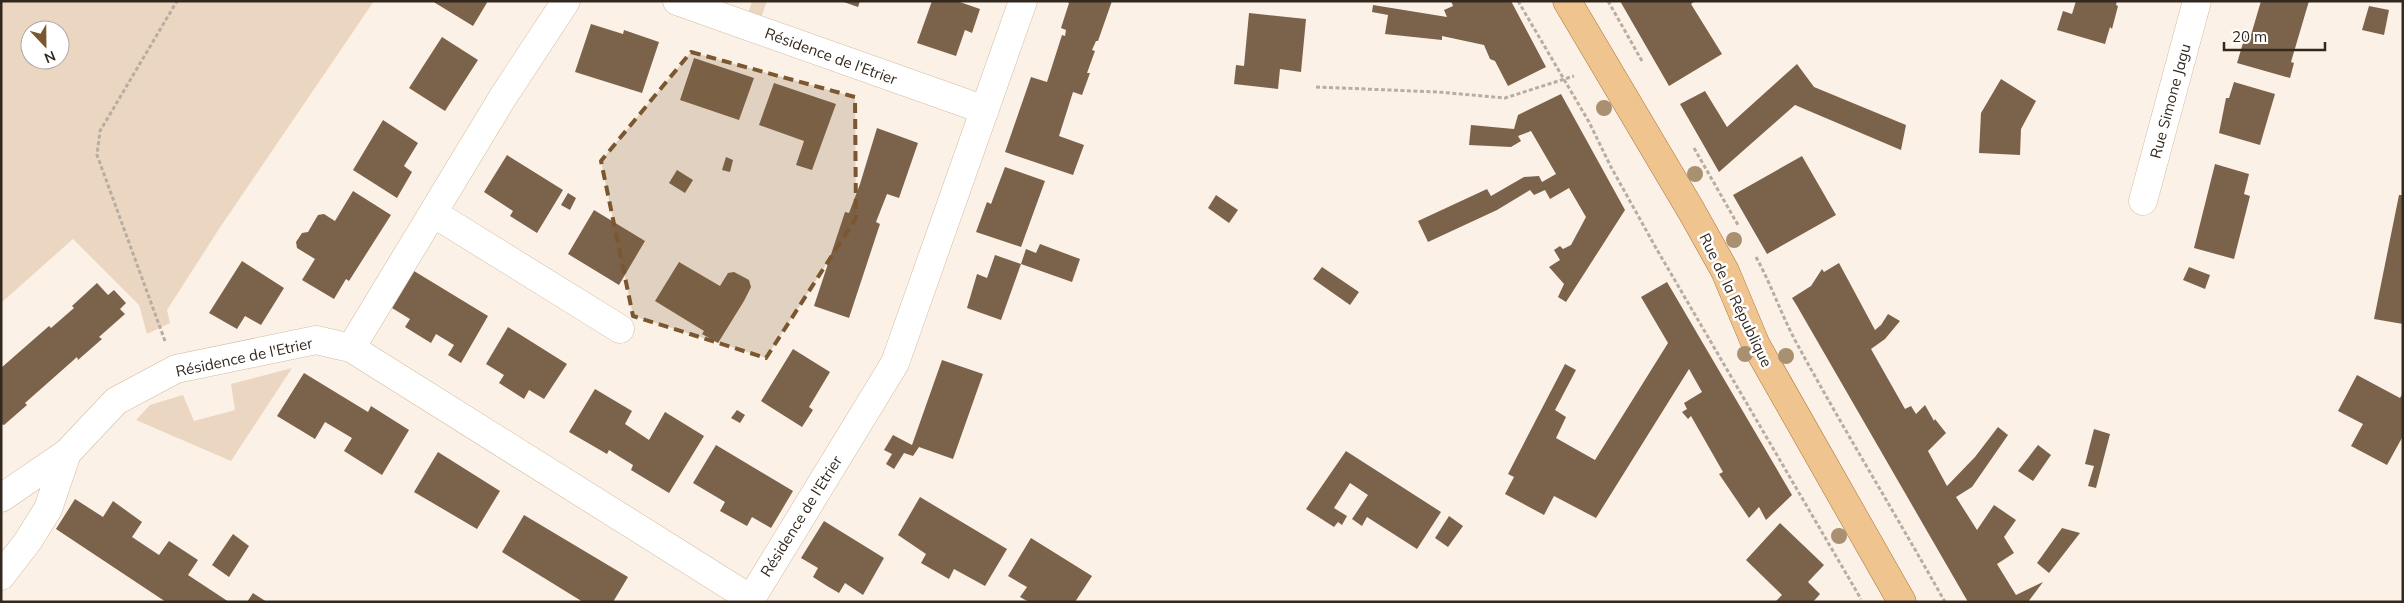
<svg xmlns="http://www.w3.org/2000/svg" width="2404" height="603" viewBox="0 0 2404 603" font-family="Mulish,sans-serif">
  <style>
    .green { fill: #ebd7c1; fill-rule: evenodd }
    .building { fill: #7b634b }
    .lines { fill: none; stroke-linecap: round; stroke-linejoin: round }
    .minor-casing { stroke: #d3ba9f; stroke-width: 29 }
    .major-casing { stroke: #a67437; stroke-width: 29 }
    .path { stroke: #b8ada2; stroke-width: 3; stroke-dasharray: 4 2.5; stroke-linecap: butt }
    .minor { stroke: #fff; stroke-width: 28 }
    .major { stroke: #efc48f; stroke-width: 28 }
    .tree { fill: #a89071 }
    .marked { fill: #7a572f; fill-opacity: 0.2; stroke: #7a572f; stroke-width: 4; stroke-dasharray: 10 6; stroke-linejoin: round }
    .labels { text-anchor: middle; dominant-baseline: central; stroke-width: 5; stroke-linejoin: round; paint-order: stroke }
    .street-label { font-size: 15px; fill: #32281e; stroke: #fff }
  </style>
  <rect width="100%" height="100%" fill="#fcf1e6"/>
  <path class="green" d="M 1,1 L 374,1 L 219,229 L 167,310 L 170,323 L 147,334 L 139,305 L 73,239 L 1,303 ZM 30,30 L 60,30 L 60,60 L 30,60 Z
    M 752,1 L 767,1 L 757,30 L 744,26 Z
    M 292,368 L 231,461 L 136,420 L 150,405 L 183,395 L 194,421 L 235,410 L 231,384 Z"/>
  <path class="building" d="M 432,1 L 488,1 L 473,26 Z
    M 841,1 L 860,1 L 858,7 Z
    M 932,1 L 957,1 L 980,9 L 972,33 L 965,30 L 956,56 L 917,43 Z
    M 1066,1 L 1112,1 L 1098,41 L 1096,41 L 1092,50 L 1095,51 L 1087,73 L 1090,73 L 1082,95 L 1073,92 L 1059,136 L 1084,145 L 1073,175 L 1005,152 L 1031,77 L 1047,82 L 1062,35 L 1065,36 L 1066,30 L 1061,28 L 1069,3 Z
    M 1451,1 L 1511,1 L 1546,67 L 1508,86 L 1495,61 L 1490,59 L 1484,45 L 1442,36 L 1442,40 L 1385,34 L 1388,15 L 1372,12 L 1373,5 L 1447,17 L 1444,10 L 1453,6 Z
    M 1620,1 L 1695,1 L 1691,4 L 1722,54 L 1669,86 Z
    M 2076,1 L 2117,1 L 2116,5 L 2118,6 L 2112,29 L 2110,27 L 2105,44 L 2057,30 L 2063,11 L 2072,14 Z
    M 2261,1 L 2309,1 L 2291,62 L 2294,63 L 2290,78 L 2237,63 L 2246,33 L 2251,35 Z
    M 2369,6 L 2389,10 L 2384,35 L 2362,30 Z
    M 1249,13 L 1306,19 L 1301,72 L 1280,69 L 1278,89 L 1234,84 L 1236,65 L 1244,66 Z
    M 591,24 L 623,34 L 624,30 L 659,42 L 642,93 L 575,72 Z
    M 442,37 L 478,60 L 445,111 L 409,88 Z
    M 694,58 L 754,78 L 739,120 L 680,100 Z
    M 1797,64 L 1814,87 L 1906,125 L 1901,150 L 1795,105 L 1719,172 L 1680,104 L 1705,91 L 1727,127 Z
    M 2001,79 L 2036,101 L 2021,129 L 2020,155 L 1979,153 L 1981,113 Z
    M 2234,82 L 2275,94 L 2260,145 L 2219,133 L 2226,98 L 2229,98 Z
    M 774,83 L 836,104 L 812,170 L 796,165 L 804,141 L 759,125 Z
    M 1561,94 L 1625,210 L 1566,302 L 1558,297 L 1564,284 L 1549,267 L 1560,260 L 1554,250 L 1560,246 L 1563,249 L 1571,245 L 1586,217 L 1569,188 L 1550,199 L 1545,190 L 1534,195 L 1530,190 L 1497,210 L 1428,242 L 1418,221 L 1487,189 L 1491,196 L 1524,177 L 1539,176 L 1542,182 L 1556,174 L 1531,131 L 1518,136 L 1521,141 L 1511,147 L 1469,145 L 1471,125 L 1514,129 L 1518,115 Z
    M 383,120 L 418,143 L 404,166 L 412,172 L 397,198 L 353,170 Z
    M 877,128 L 918,143 L 899,198 L 887,194 L 876,222 L 880,224 L 849,318 L 814,306 L 845,212 L 849,213 L 860,184 Z
    M 507,155 L 563,190 L 537,233 L 510,216 L 513,211 L 484,192 Z
    M 1802,156 L 1836,215 L 1767,254 L 1733,195 Z
    M 726,157 L 733,160 L 730,172 L 722,170 Z
    M 2215,164 L 2249,174 L 2244,194 L 2250,196 L 2234,259 L 2194,248 Z
    M 1005,167 L 1045,181 L 1021,247 L 976,232 L 987,202 L 991,204 Z
    M 677,170 L 693,180 L 685,193 L 669,183 Z
    M 353,191 L 391,215 L 349,281 L 346,279 L 334,299 L 302,280 L 315,259 L 297,248 L 296,242 L 302,233 L 308,232 L 318,215 L 324,214 L 335,221 Z
    M 568,193 L 576,198 L 570,210 L 561,205 Z
    M 1216,195 L 1238,210 L 1229,223 L 1208,208 Z
    M 2399,195 L 2403,195 L 2403,324 L 2374,319 Z
    M 594,210 L 645,241 L 619,285 L 568,254 Z
    M 1040,244 L 1080,259 L 1072,282 L 1021,264 L 1026,249 L 1036,253 Z
    M 995,255 L 1021,264 L 1001,320 L 967,308 L 977,274 L 987,278 Z
    M 242,261 L 284,288 L 261,325 L 245,316 L 237,329 L 209,313 Z
    M 679,262 L 720,286 L 728,273 L 734,272 L 749,280 L 751,287 L 744,301 L 718,343 L 702,334 L 704,331 L 655,301 Z
    M 1839,263 L 1875,330 L 1881,325 L 1888,314 L 1900,321 L 1885,339 L 1871,349 L 1905,409 L 1911,406 L 1916,414 L 1925,405 L 1934,421 L 1935,419 L 1946,433 L 1928,451 L 1947,486 L 1975,457 L 1998,427 L 2008,435 L 1972,487 L 1956,497 L 1977,530 L 1994,505 L 2016,520 L 2004,537 L 2014,553 L 1997,564 L 2016,595 L 2043,582 L 2028,602 L 1968,602 L 1797,306 L 1792,298 L 1811,286 L 1822,269 L 1824,272 Z
    M 1322,267 L 1359,292 L 1350,305 L 1313,279 Z
    M 2189,267 L 2210,275 L 2205,289 L 2183,280 Z
    M 414,271 L 488,316 L 461,363 L 448,355 L 454,345 L 436,334 L 431,343 L 405,327 L 410,319 L 392,308 Z
    M 1667,282 L 1792,495 L 1766,520 L 1759,507 L 1749,518 L 1719,474 L 1723,472 L 1691,416 L 1688,419 L 1682,412 L 1687,409 L 1684,403 L 1702,392 L 1689,369 L 1596,518 L 1554,496 L 1544,515 L 1505,494 L 1514,477 L 1508,474 L 1565,364 L 1576,370 L 1555,410 L 1566,417 L 1556,438 L 1595,460 L 1668,343 L 1641,297 Z
    M 97,283 L 108,295 L 114,290 L 126,303 L 120,309 L 125,314 L 99,337 L 102,339 L 78,360 L 77,357 L 25,403 L 27,405 L 4,425 L 1,424 L 1,368 L 49,326 L 51,328 L 74,308 L 72,306 Z
    M 508,327 L 567,364 L 544,399 L 529,390 L 524,399 L 510,390 L 499,383 L 504,375 L 486,364 Z
    M 793,349 L 830,372 L 809,407 L 813,410 L 802,427 L 761,401 Z
    M 942,360 L 983,374 L 953,459 L 919,447 L 913,456 L 904,453 L 894,469 L 886,464 L 892,454 L 884,450 L 893,435 L 912,445 Z
    M 304,373 L 368,412 L 371,406 L 409,430 L 382,475 L 344,451 L 352,438 L 325,422 L 315,439 L 277,416 Z
    M 2357,375 L 2400,398 L 2403,393 L 2403,436 L 2387,465 L 2351,446 L 2363,424 L 2338,411 Z
    M 595,389 L 632,411 L 625,424 L 649,440 L 665,412 L 704,436 L 669,493 L 631,470 L 633,465 L 620,457 L 609,450 L 607,454 L 569,432 Z
    M 737,410 L 745,415 L 740,423 L 731,418 Z
    M 2094,429 L 2110,434 L 2096,488 L 2088,486 L 2094,466 L 2085,464 Z
    M 716,445 L 793,491 L 771,528 L 752,517 L 747,526 L 720,511 L 725,502 L 693,483 Z
    M 2038,445 L 2051,455 L 2033,481 L 2018,471 Z
    M 1346,451 L 1441,512 L 1417,549 L 1367,517 L 1362,526 L 1352,519 L 1368,495 L 1350,483 L 1334,508 L 1347,516 L 1342,525 L 1338,522 L 1334,527 L 1306,509 Z
    M 438,452 L 500,491 L 477,529 L 414,492 Z
    M 920,497 L 1007,549 L 985,586 L 954,569 L 949,579 L 921,563 L 926,554 L 898,535 Z
    M 75,499 L 103,517 L 113,501 L 142,522 L 132,537 L 159,555 L 169,541 L 198,560 L 188,575 L 229,602 L 166,602 L 56,529 Z
    M 524,515 L 628,577 L 613,602 L 583,602 L 502,552 Z
    M 1449,516 L 1463,526 L 1448,547 L 1435,538 Z
    M 824,521 L 884,558 L 863,595 L 845,583 L 839,593 L 827,586 L 813,577 L 818,568 L 801,558 Z
    M 1780,523 L 1824,565 L 1808,582 L 1820,594 L 1813,602 L 1775,602 L 1782,595 L 1746,560 Z
    M 2062,528 L 2080,533 L 2049,573 L 2037,563 Z
    M 233,534 L 249,546 L 229,577 L 212,565 Z
    M 1031,538 L 1092,576 L 1075,602 L 1029,602 L 1020,597 L 1027,587 L 1008,576 Z
    M 253,593 L 267,602 L 247,602 Z"/>
  <g class="lines">
    <defs>
      <path id="minor" d="M 677,1 L 985,110
        M 2143,201 L 2197,1
        M 433,213 L 620,329
        M 351,348 L 503,97 L 566,1
        M 1,498 L 67,453
        M 1,576 L 28,541 L 48,509 L 67,453 L 116,401 L 176,369 L 316,340 L 351,348 L 751,599 L 895,363 L 1023,1"/>
      <path id="major" d="M 1567,1 L 1692,212 L 1725,271 L 1756,345 L 1902,602"/>
    </defs>
    <use href="#minor" class="minor-casing"/>
    <use href="#major" class="major-casing"/>
    <path class="path" d="M 1518,1 L 1589,122 L 1611,167 L 1656,248 L 1861,599
      M 1608,1 L 1642,61
      M 1316,87 L 1438,92 L 1505,98 L 1574,76
      M 1694,148 L 1738,225
      M 1756,257 C 1771,284 1781,314 1796,342 C 1844,430 1896,515 1945,602
      M 165,341 L 97,155 L 100,131 L 177,1"/>
    <use href="#minor" class="minor"/>
    <use href="#major" class="major"/>
  </g>
  <g class="tree">
    <circle cx="1604" cy="108" r="8"/>
    <circle cx="1695" cy="174" r="8"/>
    <circle cx="1734" cy="240" r="8"/>
    <circle cx="1745" cy="354" r="8"/>
    <circle cx="1786" cy="356" r="8"/>
    <circle cx="1839" cy="536" r="8"/>
  </g>
  <path class="marked" d="M 691,52 L 855,97 L 856,218 L 766,358 L 633,316 L 601,161 Z"/>
  <g class="labels">
    <g class="street-label">
      <text transform="translate(831 56) rotate(20)">Résidence de l'Etrier</text>
      <text transform="translate(2170 101) rotate(-75)">Rue Simone Jagu</text>
      <text transform="translate(1736 300) rotate(64)">Rue de la République</text>
      <text transform="translate(244 357) rotate(-12)">Résidence de l'Etrier</text>
      <text transform="translate(801 516) rotate(-58)">Résidence de l'Etrier</text>
    </g>
  </g>
  <rect width="2404" height="603" fill="none" stroke="#32281e" stroke-width="5"/>
  <g transform="translate(45 45) rotate(158)"><circle r="24" fill="#ffffff" stroke="#ada9a5"/>
  <path d="M0-4L9 19L0 12L-9 19Z" fill="#7a572f"/>
  <text y="-8" font-size="14" font-weight="bold" text-anchor="middle" fill="#32281e">N</text>
  </g>
  <path d="M2224 42v8h101v-8" fill="none" stroke="#32281e" stroke-width="2.5"/>
  <text x="2232" y="42" font-size="15" fill="#32281e" stroke="#ffffff" stroke-width="4" paint-order="stroke">20 m</text>
</svg>
